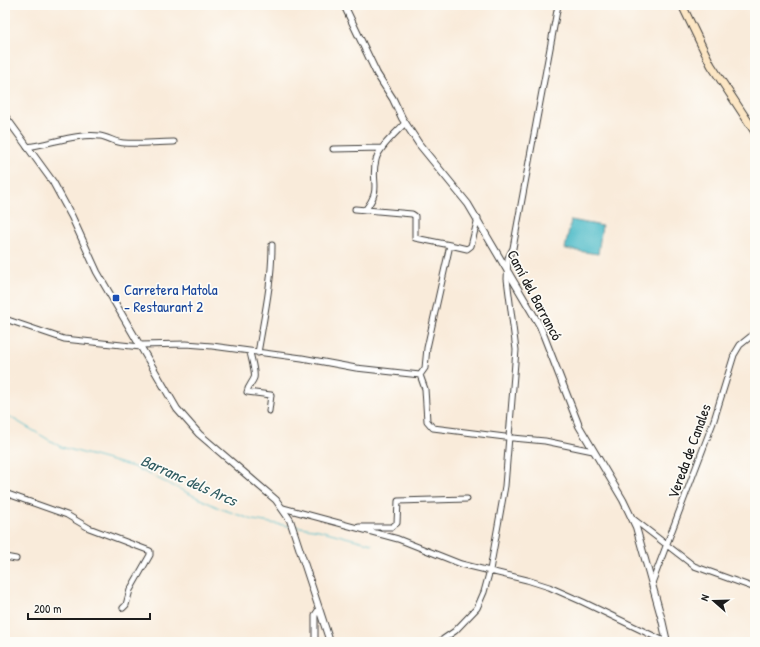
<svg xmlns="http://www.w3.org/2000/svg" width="760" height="647" viewBox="0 0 760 647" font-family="'Patrick Hand',sans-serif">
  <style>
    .water { fill: #4ebbc8; stroke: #356c72 }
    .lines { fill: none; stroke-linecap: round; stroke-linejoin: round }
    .stream { stroke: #4ebbc8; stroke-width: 1 }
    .minor-casing { stroke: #3d3b38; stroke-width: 7 }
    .tertiary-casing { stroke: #3d3b38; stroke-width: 8 }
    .secondary-casing { stroke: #3d3b38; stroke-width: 9 }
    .minor { stroke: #fff; stroke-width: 5 }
    .tertiary { stroke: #fff; stroke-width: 6 }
    .secondary { stroke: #fce6c4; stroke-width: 7 }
    .transit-dot { fill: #1a4fb4; stroke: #fdfcf7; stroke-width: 1.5 }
    .labels { text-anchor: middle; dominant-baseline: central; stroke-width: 3.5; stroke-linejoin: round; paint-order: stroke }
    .transit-label { font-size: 15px; fill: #164399; stroke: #fdfcf7; text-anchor: start }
    .street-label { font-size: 15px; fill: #1c1c1c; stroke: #fdfcf7 }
    .water-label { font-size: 16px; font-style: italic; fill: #305c61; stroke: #fdfcf7 }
  </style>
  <rect width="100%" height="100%" fill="#fdfcf7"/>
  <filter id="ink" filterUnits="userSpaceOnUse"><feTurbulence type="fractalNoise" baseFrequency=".025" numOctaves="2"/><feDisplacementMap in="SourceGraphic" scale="8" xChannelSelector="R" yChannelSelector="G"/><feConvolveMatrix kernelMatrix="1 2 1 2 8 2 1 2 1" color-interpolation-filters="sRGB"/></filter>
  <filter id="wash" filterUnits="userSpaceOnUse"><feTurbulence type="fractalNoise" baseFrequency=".012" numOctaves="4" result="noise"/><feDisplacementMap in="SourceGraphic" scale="16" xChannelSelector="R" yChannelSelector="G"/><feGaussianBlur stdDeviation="0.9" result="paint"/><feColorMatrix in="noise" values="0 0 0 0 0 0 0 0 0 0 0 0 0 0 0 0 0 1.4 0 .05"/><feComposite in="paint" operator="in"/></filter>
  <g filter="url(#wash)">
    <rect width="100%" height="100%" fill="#f9ebda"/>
    <path class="water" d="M 571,220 L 602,226 L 598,254 L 565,249 Z"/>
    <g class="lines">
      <path class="stream" d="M 5,414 L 61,447 L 134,467 L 219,508 L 253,520 L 289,526
        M 294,526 L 319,530 L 372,544"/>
    </g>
  </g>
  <g filter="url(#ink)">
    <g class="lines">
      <defs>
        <path id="minor" d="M 27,147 C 51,144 76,133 100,136 C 108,137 116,143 124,143 C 140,144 157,142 174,142
          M 333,149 L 382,148
          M 355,209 L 412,214 L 415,216 L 415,238 L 450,245 L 427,348 L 425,368 L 420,375
          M 365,210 C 383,188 370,182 376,160 C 378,148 397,132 405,123
          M 450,245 L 467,249 L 471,246 L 478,218
          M 5,319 L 64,339 L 141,347
          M 140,345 L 186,344 L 212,346 L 302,358 L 356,368 L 420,375
          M 250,352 C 251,358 256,374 254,378 C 252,383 248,386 247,392 L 271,395 L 269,411
          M 258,353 C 264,317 272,282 272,245
          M 420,375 L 425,389 L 427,421 L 433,428 L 505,437
          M 513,438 L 545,441 L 593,451
          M 5,493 L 67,515 L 89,528 L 150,551 L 150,555 L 130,590 L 126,605 L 123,608
          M 283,508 L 398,539 L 461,564 L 527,580 L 549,587 L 583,602 L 666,642
          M 632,518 L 694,566 L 755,588
          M 359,527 L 392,527 L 397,523 L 398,501 L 467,499
          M 5,557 L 16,559
          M 652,583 L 714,420 L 734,355 L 740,345 L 755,333
          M 315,642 L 315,615 L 319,609
          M 439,642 L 455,631 L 477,608 L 484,592 L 490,570 L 505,486 L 516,350 L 507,279 L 508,258 L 513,248 L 558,5"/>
        <path id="tertiary" d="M 344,5 L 377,74 L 393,99 L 402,118 L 419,144 L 468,204 L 540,326 L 579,426 L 623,500 L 636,527 L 662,620 L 667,642
          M 5,116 L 53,182 L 72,217 L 97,272 L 177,409 L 199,434 L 276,500 L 290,520 L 330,642"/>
        <path id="secondary" d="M 682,5 L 711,65 L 755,132"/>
      </defs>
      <use href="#minor" class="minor-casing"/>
      <use href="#tertiary" class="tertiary-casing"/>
      <use href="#secondary" class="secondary-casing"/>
      <use href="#minor" class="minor"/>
      <use href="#tertiary" class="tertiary"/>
      <use href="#secondary" class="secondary"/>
    </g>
  </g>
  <rect class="transit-dot" x="112" y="294" width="8" height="8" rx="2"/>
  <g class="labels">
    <g class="transit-label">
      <text x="124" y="289">Carretera Matola<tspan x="124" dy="17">- Restaurant 2</tspan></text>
    </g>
    <g class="street-label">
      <text transform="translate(535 295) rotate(62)">Camí del Barrancó</text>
      <text transform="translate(689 451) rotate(-70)">Vereda de Canales</text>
    </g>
    <g class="water-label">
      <text transform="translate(189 480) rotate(24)">Barranc dels Arcs</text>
    </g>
  </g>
  <rect width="760" height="647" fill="none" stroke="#fdfcf7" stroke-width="20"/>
  <g transform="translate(714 601) rotate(290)" stroke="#fdfcf7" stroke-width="3" paint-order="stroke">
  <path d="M0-3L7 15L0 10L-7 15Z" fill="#1c1c1c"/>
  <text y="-6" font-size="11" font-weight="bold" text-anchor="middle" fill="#1c1c1c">N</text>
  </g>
  <path d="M28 613v6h122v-6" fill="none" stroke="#1c1c1c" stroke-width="2"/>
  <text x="34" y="613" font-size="12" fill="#1c1c1c" stroke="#fdfcf7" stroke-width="3" paint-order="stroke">200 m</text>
</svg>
